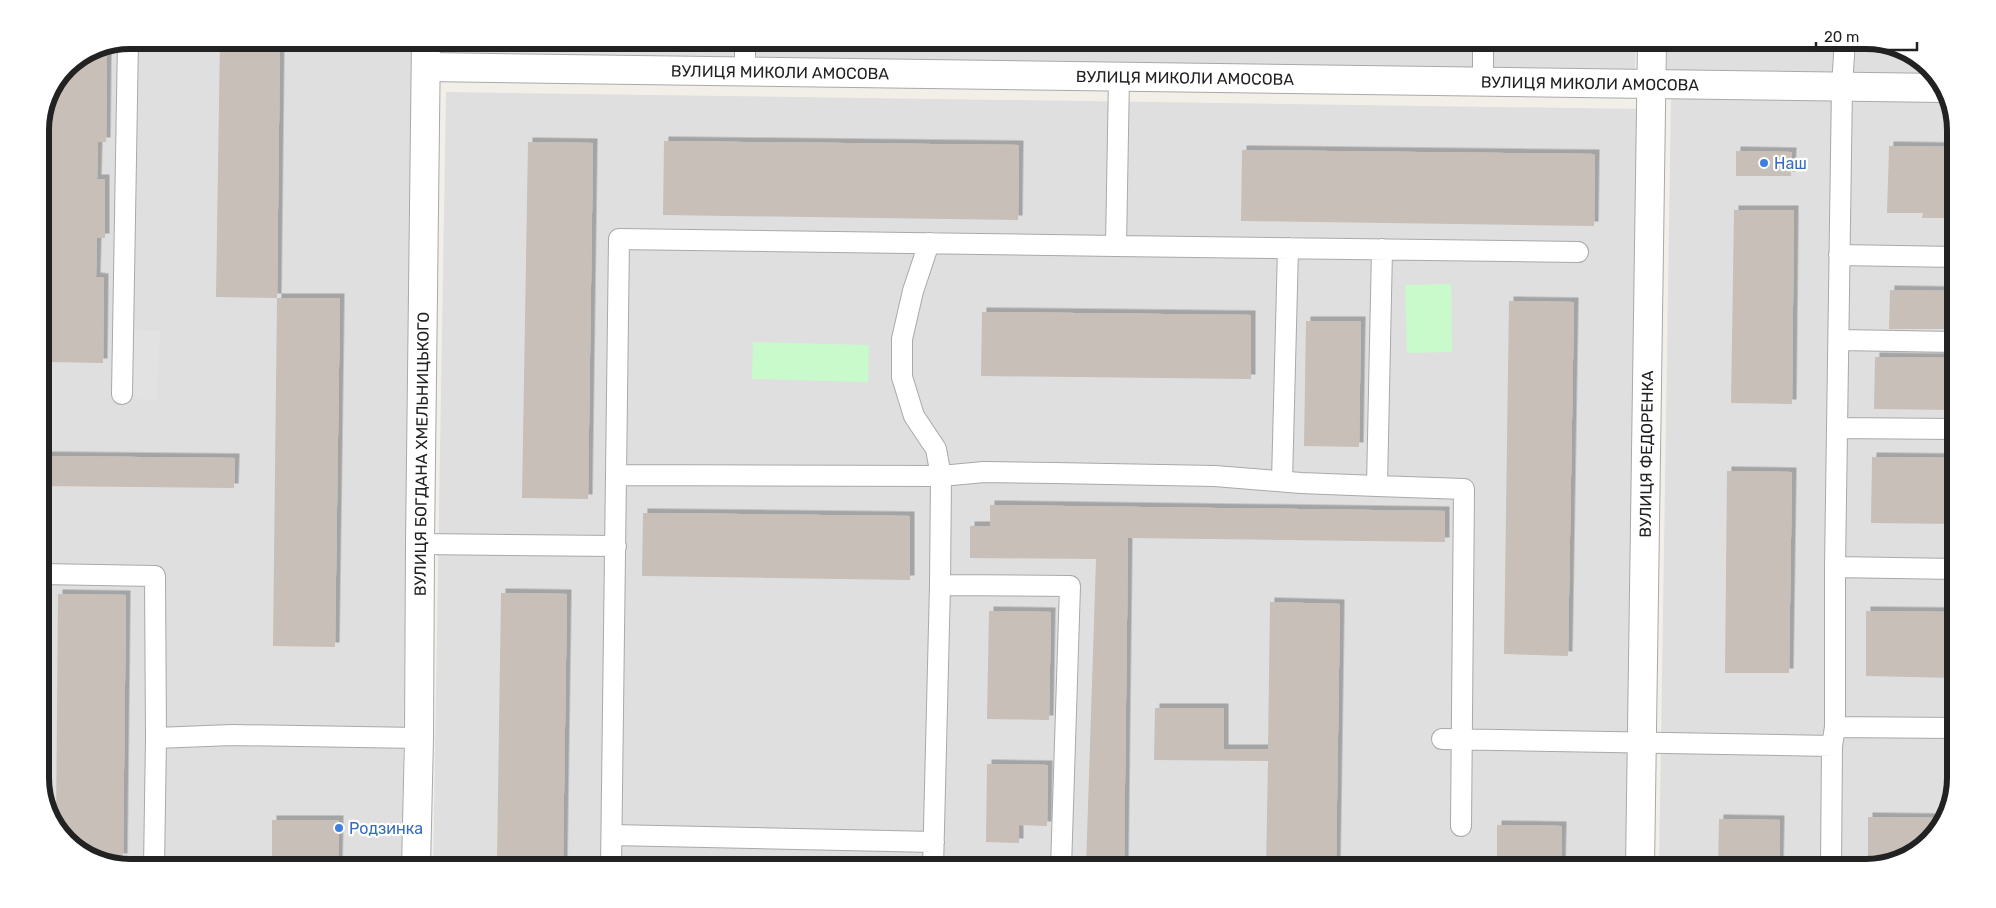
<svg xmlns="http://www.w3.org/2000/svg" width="1996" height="908" viewBox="0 0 1996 908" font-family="Rubik,sans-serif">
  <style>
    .residential { fill: #e0dfdf }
    .park { fill: #c8facc }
    .parking { fill: #e2e2e2 }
    .building { fill: #c7bfb8; filter: url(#shadow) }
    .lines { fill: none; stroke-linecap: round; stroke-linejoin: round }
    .service-casing { stroke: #a9a9a9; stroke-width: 22 }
    .minor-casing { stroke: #a9a9a9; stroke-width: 30 }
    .tertiary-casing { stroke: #a9a9a9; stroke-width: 30 }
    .service { stroke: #fff; stroke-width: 20 }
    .minor { stroke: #fff; stroke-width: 28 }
    .tertiary { stroke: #fff; stroke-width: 28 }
    .shop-dot { fill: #3f7fe0; stroke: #fff; stroke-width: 2 }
    .labels { text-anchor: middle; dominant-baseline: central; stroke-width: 4.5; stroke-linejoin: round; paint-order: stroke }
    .street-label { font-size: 16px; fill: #222; stroke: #fff }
    .shop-label { font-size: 16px; fill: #366cbe; stroke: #fff; text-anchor: start }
    .rim { fill: none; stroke: #222; stroke-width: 6 }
  </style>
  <defs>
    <filter id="shadow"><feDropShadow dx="4.5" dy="-4.5" stdDeviation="0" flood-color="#0004"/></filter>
  </defs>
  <rect width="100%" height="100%" fill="#f2efe9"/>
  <path class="residential" d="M 130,40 L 412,40 L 402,868 L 130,868 L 95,861 L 58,833 L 40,784 L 40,124 L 67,66 L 96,47 Z
    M 440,40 L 1636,40 L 1635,69 L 440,54 Z
    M 1667,40 L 1866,40 L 1901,47 L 1934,74 L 1667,71 Z
    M 446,92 L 1640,109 L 1627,868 L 433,868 Z
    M 1671,96 L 1947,100 L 1956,124 L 1956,778 L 1949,813 L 1916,853 L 1866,868 L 1659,868 Z"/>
  <path class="park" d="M 1451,284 L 1452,352 L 1407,353 L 1405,285 Z
    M 753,342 L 869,345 L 868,382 L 752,379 Z"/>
  <path class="parking" d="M 115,329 L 160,331 L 157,400 L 112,398 Z"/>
  <path class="building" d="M 220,40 L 280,40 L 277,298 L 216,297 Z
    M 1710,40 L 1733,40 L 1732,43 L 1710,42 Z
    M 84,54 L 107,54 L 106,142 L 98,142 L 97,179 L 105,179 L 105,238 L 97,238 L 96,277 L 104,278 L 103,363 L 46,362 L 49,104 L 67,66 Z
    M 664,141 L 1019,145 L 1018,220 L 663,215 Z
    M 528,142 L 593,143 L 588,499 L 522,498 Z
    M 1889,146 L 1956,147 L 1956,214 L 1945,214 L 1945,218 L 1922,218 L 1923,213 L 1887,213 Z
    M 1242,150 L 1595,154 L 1594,226 L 1241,221 Z
    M 1736,151 L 1792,152 L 1791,176 L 1736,176 Z
    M 1734,210 L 1794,210 L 1792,404 L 1731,403 Z
    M 1890,290 L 1956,291 L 1956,329 L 1889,329 Z
    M 277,298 L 340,298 L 335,647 L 273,646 Z
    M 1509,301 L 1574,302 L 1568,656 L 1504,654 Z
    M 982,312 L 1251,315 L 1251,379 L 981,376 Z
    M 1306,321 L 1361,321 L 1359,447 L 1304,446 Z
    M 1875,357 L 1956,358 L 1956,410 L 1874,409 Z
    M 40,456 L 235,458 L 234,488 L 40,486 Z
    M 1872,457 L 1956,458 L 1956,524 L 1871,523 Z
    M 1727,471 L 1792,472 L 1789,673 L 1725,673 Z
    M 990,505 L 1445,511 L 1445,542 L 1128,538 L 1124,868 L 1086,868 L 1096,559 L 970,558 L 970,526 L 990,526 Z
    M 643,513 L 910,516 L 910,580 L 642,576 Z
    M 501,593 L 567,594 L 563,861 L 497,860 Z
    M 58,594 L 126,595 L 123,858 L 90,857 L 58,833 L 56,825 Z
    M 1270,602 L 1340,604 L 1336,868 L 1266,868 L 1268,761 L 1154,760 L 1155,708 L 1224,708 L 1224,749 L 1268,749 Z
    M 989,611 L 1051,612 L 1049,720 L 987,719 Z
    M 1866,611 L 1956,612 L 1956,678 L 1866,676 Z
    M 987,764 L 1048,765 L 1047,826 L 1019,825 L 1019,843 L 986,842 Z
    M 1868,817 L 1945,818 L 1916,853 L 1868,868 Z
    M 1719,819 L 1780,820 L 1779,868 L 1718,868 Z
    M 272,820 L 339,820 L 338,868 L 272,868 Z
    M 1497,825 L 1562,826 L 1561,868 L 1497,868 Z"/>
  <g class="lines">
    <defs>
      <path id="service" d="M 745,71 L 745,40
        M 1483,81 L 1483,40
        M 929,243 L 913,291 L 902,339 L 902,377 L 914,416 L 936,449 L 941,476 L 984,472 L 1054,473 L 1215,476 L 1301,483 L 1377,486
        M 1116,246 L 1578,252
        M 1382,249 L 1377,486 L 1464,489 L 1461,826
        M 1839,255 L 1956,257
        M 1839,340 L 1956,342
        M 122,394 L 128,40
        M 1837,428 L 1956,429
        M 617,475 L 941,476 L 940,585 L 933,868
        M 1282,481 L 1288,248
        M 420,544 L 616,546
        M 1835,567 L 1956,569
        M 40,574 L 155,576 L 156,738
        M 940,585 L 1070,586 L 1061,868
        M 1835,727 L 1956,728
        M 1442,739 L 1832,746
        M 612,835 L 934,842
        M 933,867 L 1057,868
        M 154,868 L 156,738 L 232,735 L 419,738
        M 611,868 L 619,239 L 1116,246 L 1119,76
        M 1831,868 L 1832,746 L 1835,727 L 1835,567 L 1842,86 L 1845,40"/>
      <g id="minor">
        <path id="s1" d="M 1640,868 L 1652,40"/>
      </g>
      <g id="tertiary">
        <path id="s2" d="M 426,67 L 1943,88"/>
        <path id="s3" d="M 416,868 L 419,738 L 420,544 L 426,40"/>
      </g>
    </defs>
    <use href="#service" class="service-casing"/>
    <use href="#minor" class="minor-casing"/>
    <use href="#tertiary" class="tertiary-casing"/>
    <use href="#service" class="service"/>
    <use href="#minor" class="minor"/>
    <use href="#tertiary" class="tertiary"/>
  </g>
  <g class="shop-dot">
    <circle cx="1764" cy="163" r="5"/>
    <circle cx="339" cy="828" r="5"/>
  </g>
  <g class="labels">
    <g class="street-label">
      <text stroke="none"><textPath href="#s2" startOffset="354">ВУЛИЦЯ МИКОЛИ АМОСОВА</textPath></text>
      <text stroke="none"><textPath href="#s2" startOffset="759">ВУЛИЦЯ МИКОЛИ АМОСОВА</textPath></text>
      <text stroke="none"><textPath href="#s2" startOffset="1164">ВУЛИЦЯ МИКОЛИ АМОСОВА</textPath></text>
      <text stroke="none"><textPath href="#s3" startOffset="414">ВУЛИЦЯ БОГДАНА ХМЕЛЬНИЦЬКОГО</textPath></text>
      <text stroke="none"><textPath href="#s1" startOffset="414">ВУЛИЦЯ ФЕДОРЕНКА</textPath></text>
    </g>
    <g class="shop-label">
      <text x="1774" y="163">Наш</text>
      <text x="349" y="828">Родзинка</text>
    </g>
  </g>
  <path d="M0 0H1996V908H0ZM130 49H1866A81 81 0 0 1 1947 130V778A81 81 0 0 1 1866 859H130A81 81 0 0 1 49 778V130A81 81 0 0 1 130 49Z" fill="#fff" fill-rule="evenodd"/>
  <path class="rim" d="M130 49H1866A81 81 0 0 1 1947 130V778A81 81 0 0 1 1866 859H130A81 81 0 0 1 49 778V130A81 81 0 0 1 130 49Z"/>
  <path d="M1816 42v8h101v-8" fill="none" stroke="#222222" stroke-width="2.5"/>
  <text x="1824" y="42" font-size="15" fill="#222222" stroke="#ffffff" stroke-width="4" paint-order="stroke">20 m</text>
</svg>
